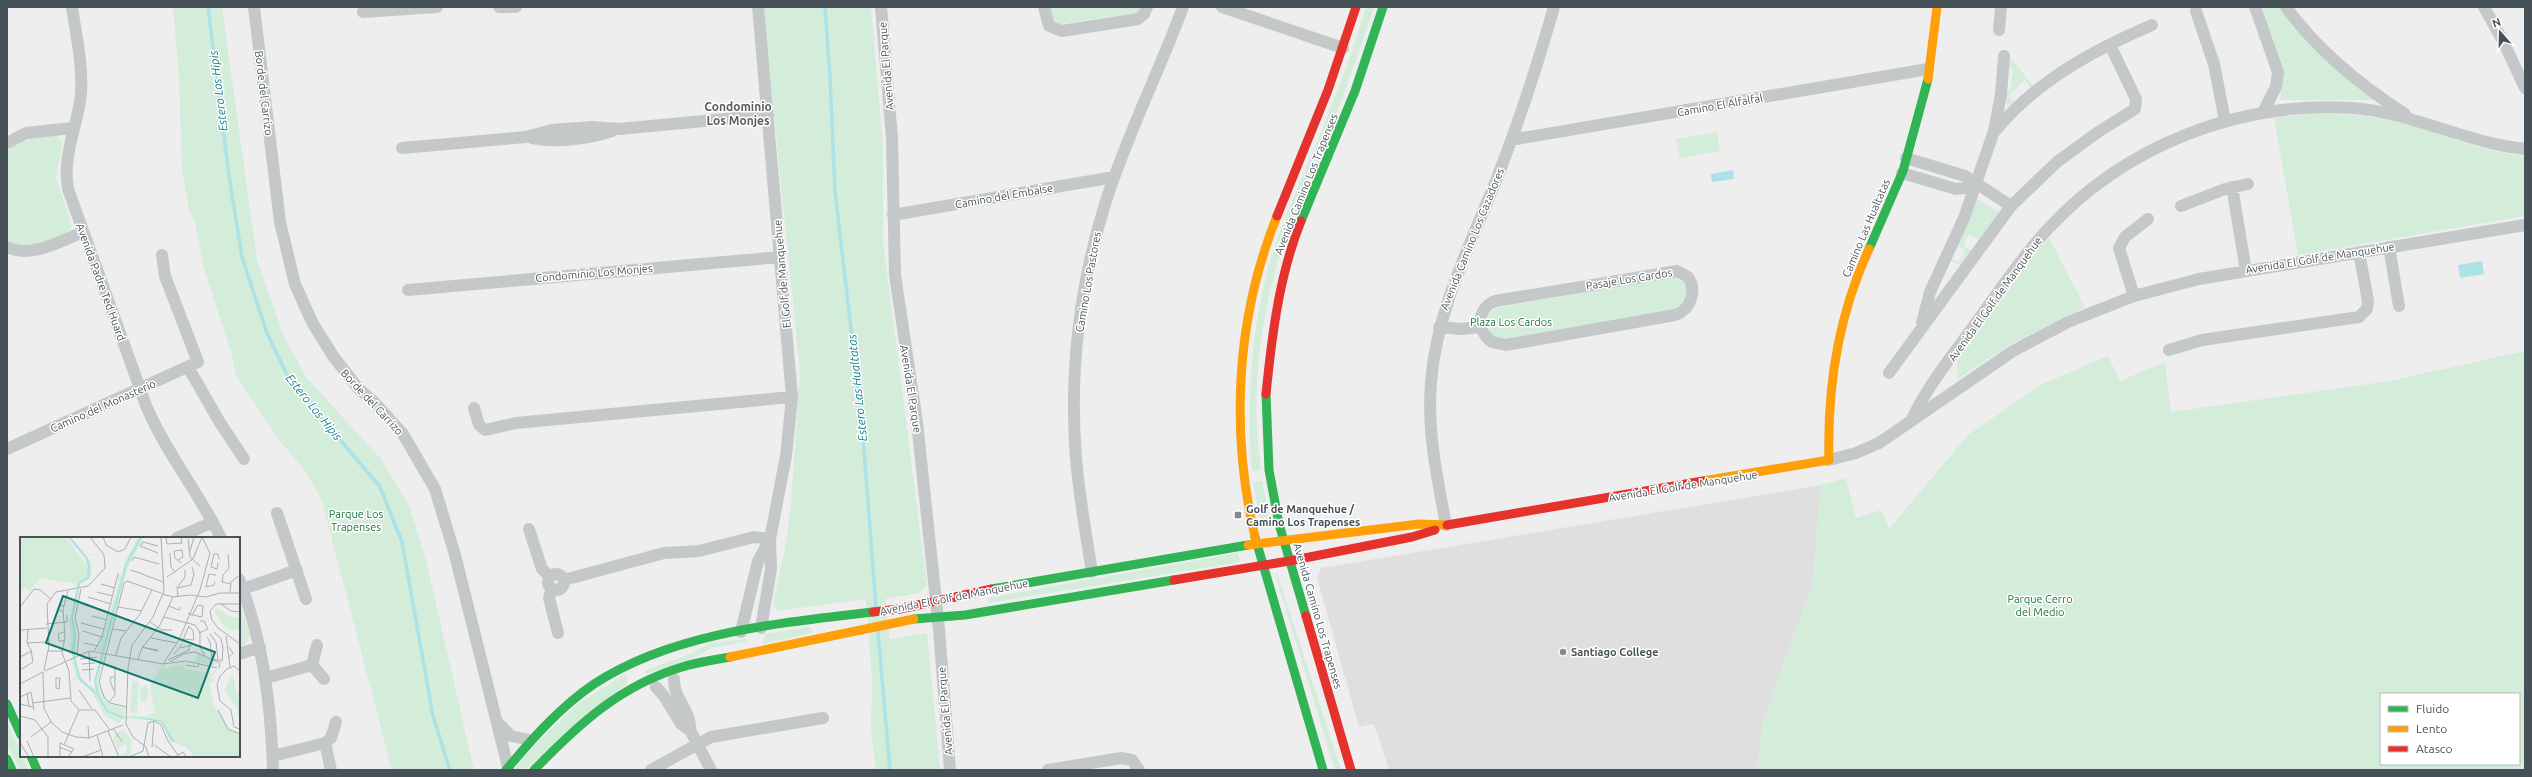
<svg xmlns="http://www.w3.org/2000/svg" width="2532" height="777" viewBox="0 0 2532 777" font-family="Ubuntu,sans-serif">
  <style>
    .education { fill: #e0dfdf }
    .green { fill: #d4ecda; fill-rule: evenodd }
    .water { fill: #ace1e6 }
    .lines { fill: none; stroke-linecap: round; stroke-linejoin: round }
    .stream { stroke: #ace1e6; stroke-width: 3.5 }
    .street { stroke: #c5c8c9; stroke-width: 12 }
    .fast { stroke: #30b455; stroke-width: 9 }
    .slow { stroke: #ff9f0a; stroke-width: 9 }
    .jam { stroke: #e5322d; stroke-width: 9 }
    .poi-dot { fill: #81898c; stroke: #fff; stroke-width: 1.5 }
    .labels { text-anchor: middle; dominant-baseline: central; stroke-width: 3; stroke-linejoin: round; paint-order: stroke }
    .street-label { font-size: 11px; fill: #475258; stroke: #fff }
    .park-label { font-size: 11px; fill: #1e733f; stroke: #fff }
    .poi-label { font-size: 11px; font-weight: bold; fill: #475258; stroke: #fff; text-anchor: start }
    .water-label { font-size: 12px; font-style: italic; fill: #17818c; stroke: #fff }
    .neighbourhood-label { font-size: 12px; font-weight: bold; fill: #5a5e61; stroke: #fff }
    .inset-river { fill: none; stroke: #ace1e6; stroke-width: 2 }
    .inset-road { fill: none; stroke: #abb0b2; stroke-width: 1 }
    .view { fill: #0f766e; fill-opacity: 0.15; stroke: #0f766e; stroke-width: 2 }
    .inset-edge { fill: none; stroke: #475258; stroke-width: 2 }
  </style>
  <rect width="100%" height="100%" fill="#eee"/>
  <path class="education" d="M 1821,485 L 1813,582 L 1763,723 L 1757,770 L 1389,770 L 1374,724 L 1359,727 L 1317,578 L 1321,568 Z"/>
  <path class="green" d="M 173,7 L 222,7 L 257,260 L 283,334 L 306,377 L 381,459 L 409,506 L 425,556 L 474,770 L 392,770 L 322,501 L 306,472 L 276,436 L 236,376 L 232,355 L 204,268 L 195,223 L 189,209 L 182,170 L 179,79 Z
    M 763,7 L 871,7 L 883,148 L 883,241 L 927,586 L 919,593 L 885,599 L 890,639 L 927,633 L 940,770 L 876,770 L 871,729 L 872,680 L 866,599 L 777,611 L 773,604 L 786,544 L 791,504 L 800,371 Z
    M 1050,7 L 1141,7 L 1137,13 L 1060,24 L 1053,21 Z
    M 1366,7 L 1374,7 C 1359,51 1345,95 1327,138 C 1310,181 1290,222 1277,265 C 1258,330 1251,403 1261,470 L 1253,472 L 1251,468 C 1248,401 1250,338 1267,273 C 1276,237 1292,202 1306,168 C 1328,116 1350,62 1366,7 Z
    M 2262,7 L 2280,7 L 2316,51 L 2374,100 L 2280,100 L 2283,68 Z
    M 2011,58 L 2033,86 L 2031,88 L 2025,80 L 2009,95 L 2014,102 L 2007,106 L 2006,92 L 2011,88 L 2013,70 L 2009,66 Z
    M 2306,114 C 2337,114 2368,114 2398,122 C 2440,132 2481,153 2525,156 L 2525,216 L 2298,255 L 2274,118 Z
    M 1717,132 L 1720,151 L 1680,158 L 1676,139 Z
    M 54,134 L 63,141 L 56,176 L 72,227 C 66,237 32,248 19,246 C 15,246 11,243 7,241 L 7,152 L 19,140 Z
    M 1977,199 L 1999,212 L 1979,239 L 1969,234 L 1963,246 L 1971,250 L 1960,265 L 1951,261 L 1948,267 L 1946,267 L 1950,259 L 1959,262 L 1965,250 L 1957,245 Z
    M 2049,238 L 2085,307 L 2009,345 L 1958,379 L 1957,361 L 2025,267 Z
    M 1672,277 L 1685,282 C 1688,293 1686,302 1676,309 L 1501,340 L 1497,340 L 1490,333 L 1488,315 L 1496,308 Z
    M 2525,351 L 2525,770 L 1757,770 L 1763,723 L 1813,582 L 1821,485 L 1846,478 L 1856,518 L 1881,510 L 1889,529 L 1968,435 L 2042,384 L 2108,356 L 2120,381 L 2165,362 L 2171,412 L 2390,381 ZM 2381,694 L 2519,694 L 2519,764 L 2381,764 Z
    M 1262,481 L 1270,523 L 1261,525 L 1253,482 Z
    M 1238,553 L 1240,562 L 989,603 L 988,598 Z
    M 1277,573 L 1341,770 L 1335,770 L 1275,574 Z
    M 239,600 L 250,636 L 245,645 L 239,647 Z
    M 808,627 L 812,628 L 812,633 L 762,644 L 765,634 Z
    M 748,639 L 745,642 L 711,648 L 695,657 L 646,674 L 644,671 L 692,653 L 711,643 Z
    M 626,673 L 627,683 L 528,767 L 516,770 L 517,763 L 575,706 Z
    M 7,722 L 29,770 L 19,770 L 7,743 Z"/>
  <path class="water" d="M 1733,170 L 1734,179 L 1712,182 L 1711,174 Z
    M 2482,261 L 2484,274 L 2460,278 L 2458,265 Z"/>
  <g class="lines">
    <path class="stream" d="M 208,7 L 229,176 L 242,257 L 267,333 L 289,379 L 380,487 L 402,542 L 433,716 L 450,770
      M 825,7 L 830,77 L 835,191 L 862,424 L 876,607
      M 878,632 L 890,770"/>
    <path class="street" d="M 72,7 C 76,35 83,65 81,93 C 78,128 62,152 68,189 L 147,408 C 167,454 199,493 221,538
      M 254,7 L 280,222 L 295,284 L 312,322 L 333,356 L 358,388 L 375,403 L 403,434 L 435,489 L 455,555 L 508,767
      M 499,7 L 516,7
      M 758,7 L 792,397 L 786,456 L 770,539 L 771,569 L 761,628
      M 881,7 L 892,138 L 895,275 L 917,422 L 939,629 L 950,770
      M 1044,7 L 1049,26 L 1062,31 L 1138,19 L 1144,14 L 1147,7
      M 1222,7 L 1343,48
      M 2255,7 L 2278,72 L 2276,87 L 2263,112
      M 2286,7 C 2318,51 2360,85 2405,114
      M 2484,7 L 2503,41 L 2525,88
      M 2196,11 L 2214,64 L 2225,121
      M 363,12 L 437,7
      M 1999,30 L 2001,7
      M 1995,131 C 2036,81 2094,50 2152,25
      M 532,138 C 557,143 588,139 612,131
      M 1511,140 L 1928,69
      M 7,143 L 26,133 L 72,128
      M 402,148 L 526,137 L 552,130 L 592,127 L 619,129 L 768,115
      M 1906,158 L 1965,176 L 2011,206
      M 1902,173 L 1956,189 L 1965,188 L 1975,183
      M 2232,187 L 2246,271
      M 2181,206 L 2225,189 L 2248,184
      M 893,215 L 1114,177
      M 7,247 C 31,259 60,241 83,232
      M 2389,247 L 2399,306
      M 1677,271 L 1688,277 C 1697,290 1691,310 1675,315 L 1506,345 L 1492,342 C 1476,331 1477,308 1495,301 Z
      M 408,290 L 780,257
      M 2134,296 L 2119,248 L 2125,237 L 2148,219
      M 1922,323 L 1930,292 L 1964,218 L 1994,131 L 2001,94 L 2004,56
      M 1439,327 L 1461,329 L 1481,327
      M 2169,350 L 2202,340 L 2359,317 L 2367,309 L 2368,301 L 2359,252
      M 188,367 L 219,421 L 244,459
      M 1889,373 L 2011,206 L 2057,162 L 2098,132 L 2135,109 L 2136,99 L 2110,45
      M 474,408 L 479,425 L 485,430 L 516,423 L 792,397
      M 1911,421 C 1928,384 1955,353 1978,320 C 2000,290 2021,258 2047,230 C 2124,146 2238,101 2352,108 C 2412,112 2466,143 2525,149
      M 7,449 L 198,362 L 165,276 L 162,255
      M 1829,460 L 1856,453 L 1879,443 L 2013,351 L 2068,322 L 2134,296 L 2199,279 L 2525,225
      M 277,513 L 306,599
      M 1446,525 C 1437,477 1427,431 1431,382 C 1437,307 1472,242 1499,173 C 1520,119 1538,63 1554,7
      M 529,529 L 542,569 L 550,577
      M 177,538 L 213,522
      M 1092,572 C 1086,534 1079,496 1076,458 C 1069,372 1080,283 1106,201 C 1127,135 1159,72 1183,7
      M548 582a8 8 0 1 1 16 0a8 8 0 1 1-16 0Z
      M 239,579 C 263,641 271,704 273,770
      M 564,580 L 664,553 L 699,551 L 754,537 L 770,539
      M 552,588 L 549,598 L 558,633
      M 243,589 L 297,570
      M 741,632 L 758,561 L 770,539
      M 239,654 L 260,647
      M 312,665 L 317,645
      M 312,665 L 324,679
      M 266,678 L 312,665
      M 674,679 C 673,698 692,712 690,730
      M 656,687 L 664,696 L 681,724 L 690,730 L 711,770
      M 498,723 L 511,736 L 530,740
      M 325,743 L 331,770
      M 273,756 L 325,743 L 331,738 L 336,722
      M 651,770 L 711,737 L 823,718
      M 1048,770 L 1121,758 L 1132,760 L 1139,770"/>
    <path class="fast" d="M 1301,221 L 1355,91 L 1383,7
      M 1869,249 L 1903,171 L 1928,79
      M 1266,394 L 1269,470 L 1279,524 L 1306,616
      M 1255,537 L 1323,770
      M 992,589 L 1248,545
      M 914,619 L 965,615 L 1174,580
      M 7,704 L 21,735
      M 31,756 L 37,770
      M 7,759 L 12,770
      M 506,770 C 532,739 560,707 594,684 C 673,632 781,623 873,612
      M 534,770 C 578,725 619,686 682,667 C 697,662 714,660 730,657"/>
    <path class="slow" d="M 1928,79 L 1937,7
      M 1703,481 L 1829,460 C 1827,387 1838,316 1869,249
      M 1255,537 C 1230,430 1236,318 1277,216
      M 1248,545 L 1419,524 L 1447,525
      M 730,657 L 914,619"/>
    <path class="jam" d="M 1277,216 L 1328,90 L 1356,7
      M 1266,394 C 1272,335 1279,276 1301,221
      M 1447,525 L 1703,481
      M 1174,580 L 1289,561 L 1412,537 L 1435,530
      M 873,612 L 900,609 L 992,589
      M 1306,616 L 1351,770"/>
  </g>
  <g class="poi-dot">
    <rect x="1234" y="511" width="8" height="8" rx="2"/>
    <circle cx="1563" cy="652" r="4"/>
  </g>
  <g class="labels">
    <g class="street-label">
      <text transform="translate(886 66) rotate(-95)">Avenida El Parque</text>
      <text transform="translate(264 93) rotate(83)">Borde del Carrizo</text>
      <text transform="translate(1720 105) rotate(-10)">Camino El Alfalfal</text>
      <text transform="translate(1306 184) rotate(-68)">Avenida Camino Los Trapenses</text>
      <text transform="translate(1004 196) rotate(-10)">Camino del Embalse</text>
      <text transform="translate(1866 228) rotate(-67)">Camino Las Hualtatas</text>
      <text transform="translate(1472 239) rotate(-68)">Avenida Camino Los Cazadores</text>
      <text transform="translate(2320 258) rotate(-9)">Avenida El Golf de Manquehue</text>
      <text transform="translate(594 273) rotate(-5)">Condominio Los Monjes</text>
      <text transform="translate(782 274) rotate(-95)">El Golf de Manquehue</text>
      <text transform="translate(1629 279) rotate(-9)">Pasaje Los Cardos</text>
      <text transform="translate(101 282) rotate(70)">Avenida Padre Ted Huard</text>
      <text transform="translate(1088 282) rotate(-80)">Camino Los Pastores</text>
      <text transform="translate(1995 299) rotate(-54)">Avenida El Golf de Manquehue</text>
      <text transform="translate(911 389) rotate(81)">Avenida El Parque</text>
      <text transform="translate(372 402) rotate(47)">Borde del Carrizo</text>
      <text transform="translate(103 406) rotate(-24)">Camino del Monasterio</text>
      <text transform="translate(1683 486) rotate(-9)">Avenida El Golf de Manquehue</text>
      <text transform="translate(954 597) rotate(-11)">Avenida El Golf de Manquehue</text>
      <text transform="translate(1318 616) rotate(74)">Avenida Camino Los Trapenses</text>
      <text transform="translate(945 711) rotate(-95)">Avenida El Parque</text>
    </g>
    <g class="park-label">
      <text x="1511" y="322">Plaza Los Cardos</text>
      <text x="356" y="514">Parque Los<tspan x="356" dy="13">Trapenses</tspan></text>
      <text x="2040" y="599">Parque Cerro<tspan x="2040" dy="13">del Medio</tspan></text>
    </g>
    <g class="poi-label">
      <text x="1246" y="509">Golf de Manquehue /<tspan x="1246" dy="13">Camino Los Trapenses</tspan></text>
      <text x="1571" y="652">Santiago College</text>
    </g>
    <g class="water-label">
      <text transform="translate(218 91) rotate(-97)">Estero Los Hipis</text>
      <text transform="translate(857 388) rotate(-96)">Estero Las Hualtatas</text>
      <text transform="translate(314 407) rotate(51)">Estero Los Hipis</text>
    </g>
    <g class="neighbourhood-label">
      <text x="738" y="106">Condominio<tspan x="738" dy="14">Los Monjes</tspan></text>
    </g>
  </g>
  <g transform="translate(20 537)">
    <rect width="220" height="220" fill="#eee"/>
    <path d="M 0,0 L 45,0 L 67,29 L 67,36 L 67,23 L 48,0 L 65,18 L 69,17 L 80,17 L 66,18 L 71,25 L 72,36 L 69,42 L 60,47 L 53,81 L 57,99 L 55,117 L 60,139 L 65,146 L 75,152 L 75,140 L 82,114 L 76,113 L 83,99 L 99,44 L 97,34 L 102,39 L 104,26 L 118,0 L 124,0 L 108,29 L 85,115 L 83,115 L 85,118 L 78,144 L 81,153 L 90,167 L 105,171 L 104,179 L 127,179 L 135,175 L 130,152 L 132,144 L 142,128 L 145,132 L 162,127 L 165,132 L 191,136 L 198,132 L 192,139 L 193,145 L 189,145 L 194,170 L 202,178 L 209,193 L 220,198 L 220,220 L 175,220 L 165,209 L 150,204 L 144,189 L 138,183 L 104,181 L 99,186 L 85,179 L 71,154 L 57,142 L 51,144 L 56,140 L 51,122 L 53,118 L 50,117 L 51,96 L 49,87 L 57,47 L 21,41 L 10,53 L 4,51 L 0,56 ZM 197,71 L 208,79 L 220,81 L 220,92 L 212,94 L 203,88 L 194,74 ZM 177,116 L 183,118 L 198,126 L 195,129 L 175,125 ZM 212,136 L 217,156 L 220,156 L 220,184 L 217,171 L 205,153 ZM 112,144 L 119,144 L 117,176 L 110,176 ZM 125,148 L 128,151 L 128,162 L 123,166 L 120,163 L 120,152 ZM 103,192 L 111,203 L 111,216 L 107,220 L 101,218 L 106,216 L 107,210 L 105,207 L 97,212 L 93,199 Z" fill="#d4ecda"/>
    <path d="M 108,180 L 133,182 L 142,184 L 155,205 L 166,208 L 175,216 L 165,208 L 151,204 L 141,185 Z" fill="#ace1e6"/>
    <path class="inset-river" d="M 49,0 L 66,20 L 69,29 L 68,41 L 60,45 L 58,50M 58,53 L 52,80 L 55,97 L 53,117 L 60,142 L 77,157M 83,115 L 106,28 L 121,0M 82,118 L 75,144 L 78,158 L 87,174 L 104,181"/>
    <path class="inset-road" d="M 83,0 L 86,8 L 98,15 L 105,12 L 111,0M 150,0 L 146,0 L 147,7 L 162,6 L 161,0M 168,2 L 170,20 L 180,29M 170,14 L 174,0M 138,16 L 120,9 L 123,5 L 138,9M 150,16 L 151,30 L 155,35M 208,17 L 209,31 L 203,38 L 202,45 L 211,47M 158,23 L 163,20 L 162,13 L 154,14 L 155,21 L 161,26M 112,24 L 114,20 L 139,27M 198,26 L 197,32 L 191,30 L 194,17 L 198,17 L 199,22M 110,33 L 123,37M 122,37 L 143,45M 147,40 L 173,22 L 182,0M 195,45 L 194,48 L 186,50 L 189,37 L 196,38M 81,47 L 95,51M 157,51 L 171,48 L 174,37 L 172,30M 48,54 L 43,72 L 45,100 L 42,116 L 49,134 L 51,164 L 59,173 L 75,173 L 90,193M 77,55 L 93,59M 210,56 L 211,45 L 220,38M 142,57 L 153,60 L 170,58 L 186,60 L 200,56 L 220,56M 158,59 L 157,51 L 165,40 L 165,33M 68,60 L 91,67M 201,67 L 211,74 L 220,75M 220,67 L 196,67 L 190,74 L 192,83 L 198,91 L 220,107M 65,68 L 89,75M 149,69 L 159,73 L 161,70M 0,70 L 14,52 L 20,53 L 31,62M 98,70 L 122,74M 43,75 L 38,72 L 41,68 L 45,69M 168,76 L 172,78 L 174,78 L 177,79 L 182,80 L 183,69 L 178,68 L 172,78M 72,79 L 87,83M 144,80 L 175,88 L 180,95 L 180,110 L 185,119M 130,85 L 142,93 L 152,93M 61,86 L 84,92M 26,87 L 47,85 L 47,78M 92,92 L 106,94M 0,93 L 27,91M 63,94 L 82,100M 44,95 L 38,97 L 39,104 L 45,104M 179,96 L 188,92 L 184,84 L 180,84M 190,97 L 196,105 L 198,123M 206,99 L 210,130M 187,100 L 190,105 L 192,123M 131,101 L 157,106M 162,105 L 169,89 L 173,94 L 174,103 L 164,102M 7,106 L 27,105M 64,106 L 78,109M 122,110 L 138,114M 125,111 L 138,113M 160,111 L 172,108M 28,114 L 42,114M 74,114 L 82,100 L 98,37M 69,115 L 70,144M 57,117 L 59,98 L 55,81 L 61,52M 154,117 L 162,107M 96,118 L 101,101 L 120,77 L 132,53M 0,120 L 12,114M 209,120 L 213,116 L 209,110M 60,122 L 77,120M 118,122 L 122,111 L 140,88 L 153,60M 193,122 L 202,124 L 203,111 L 201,102 L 194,95M 148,123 L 169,113 L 169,108M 150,125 L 163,117 L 175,115 L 200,126 L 199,131M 62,127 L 75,126M 83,127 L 95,130 L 95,158 L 89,165M 143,127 L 159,103 L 180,53 L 190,16 L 182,0M 166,128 L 178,130 L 179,126M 0,133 L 13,125 L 11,113 L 7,106 L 8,92M 24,133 L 29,109 L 27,67 L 36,55 L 68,49 L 85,31 L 84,18 L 70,0M 62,133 L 74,132M 25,134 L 69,114 L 143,127 L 166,124 L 197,131M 220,134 L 214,129 L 207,132 L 200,139 L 197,148 L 200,164 L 211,173 L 214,190 L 220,192M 23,135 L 24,171 L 31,185 L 42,195 L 56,200 L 69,201 L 103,188M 36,141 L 40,141 L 39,152 L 36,151 ZM 0,147 L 23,135M 59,153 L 72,172M 94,154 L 90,144 L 91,140 L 95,140M 7,156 L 9,170M 0,160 L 11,155 L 14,173M 13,166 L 50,161M 0,167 L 13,170M 107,170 L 90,166 L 84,160 L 79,145 L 104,46 L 107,44 L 141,56M 198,173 L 208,192 L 220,197M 0,179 L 15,183 L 28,200 L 28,220M 68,189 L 69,201M 93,192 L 102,204M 88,194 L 99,220M 77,198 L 83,220M 11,200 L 31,185M 7,204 L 14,220M 0,206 L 9,220M 44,208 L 59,173M 134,208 L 151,220M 39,210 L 52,215M 132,210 L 134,184M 123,214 L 128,186 L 135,184 L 141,188 L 148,204 L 158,218M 157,219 L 163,215 L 166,220M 40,220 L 40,206 L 54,212 L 48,220M 62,220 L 81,213M 109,220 L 123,214M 129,220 L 126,210 L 113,200 L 106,187 L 108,131 L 112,108 L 133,80 L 144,54 L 141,0"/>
    <path class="view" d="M 43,59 L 195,115 L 178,161 L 26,106 Z"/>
    <rect width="220" height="220" class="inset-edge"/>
  </g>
  <rect width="2532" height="777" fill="none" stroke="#475258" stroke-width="16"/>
  <rect x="2380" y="693" width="140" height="72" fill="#ffffff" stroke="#b5babc"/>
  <rect x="2388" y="706" width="20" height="6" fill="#30b455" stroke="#b5babc"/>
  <text x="2416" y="713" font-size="12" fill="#475258">Fluido</text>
  <rect x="2388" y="726" width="20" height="6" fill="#ff9f0a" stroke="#b5babc"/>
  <text x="2416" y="733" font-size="12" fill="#475258">Lento</text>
  <rect x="2388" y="746" width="20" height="6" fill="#e5322d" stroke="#b5babc"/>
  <text x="2416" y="753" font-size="12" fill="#475258">Atasco</text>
  <g transform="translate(2500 32) rotate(340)" stroke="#ffffff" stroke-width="3" paint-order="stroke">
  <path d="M0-3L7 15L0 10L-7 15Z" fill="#475258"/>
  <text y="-6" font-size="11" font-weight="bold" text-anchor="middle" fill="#475258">N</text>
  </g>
</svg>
